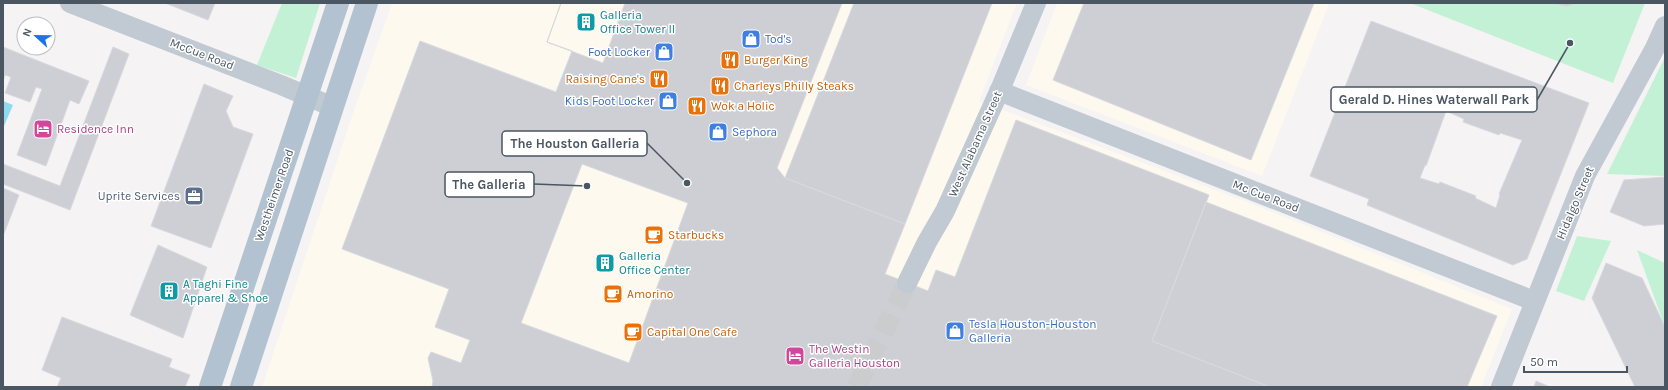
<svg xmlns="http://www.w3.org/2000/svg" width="1668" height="390" viewBox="0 0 1668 390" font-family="Karla,sans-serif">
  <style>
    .commercial { fill: #fdf9ef }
    .green { fill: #c3f1d5 }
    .water { fill: #90daee }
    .building { fill: #cdcfd5; stroke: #d7d9de; fill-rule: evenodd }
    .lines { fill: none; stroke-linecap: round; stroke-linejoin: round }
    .tertiary-tunnel { stroke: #caccce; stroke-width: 20; stroke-dasharray: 20 10; stroke-linecap: butt }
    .tertiary { stroke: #c1cad2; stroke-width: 20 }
    .primary { stroke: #b3c2d1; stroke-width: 22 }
    .labels { text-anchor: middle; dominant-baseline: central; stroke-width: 3; stroke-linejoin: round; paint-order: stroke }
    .culture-label { font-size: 12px; fill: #0d838f; stroke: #fff; text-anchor: start }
    .shop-label { font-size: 12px; fill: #366cbe; stroke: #fff; text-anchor: start }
    .street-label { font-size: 12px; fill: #4a5661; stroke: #fff }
    .food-label { font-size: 12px; fill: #c56008; stroke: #fff; text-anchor: start }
    .hotel-label { font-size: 12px; fill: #b23c85; stroke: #fff; text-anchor: start }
    .service-label { font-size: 12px; fill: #4e5e75; stroke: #fff; text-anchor: end }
    .leader { fill: none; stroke: #4a5661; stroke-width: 1.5 }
    .callout-dot { fill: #4a5661; stroke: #fff; stroke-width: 1.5 }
    .callout { fill: #fff; stroke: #4a5661; stroke-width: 1.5 }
    .callout-label { font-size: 13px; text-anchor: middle; font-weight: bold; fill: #4a5661 }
  </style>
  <rect width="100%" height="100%" fill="#f5f3f3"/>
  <path class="commercial" d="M 392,3 L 1017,3 L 979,101 L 1255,205 L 1512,309 L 1481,387 L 262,387 L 349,125 Z
    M 1057,3 L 1327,3 L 1329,4 L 1262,176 L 1026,85 Z"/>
  <path class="green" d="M 282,3 L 320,3 L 296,78 L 257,65 Z
    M 1410,3 L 1645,3 L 1613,83 Z
    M 1665,57 L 1665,176 L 1607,174 Z
    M 1577,236 L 1611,241 L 1584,301 L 1556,291 Z
    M 1637,250 L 1665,263 L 1665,327 Z"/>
  <path class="water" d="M 3,101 L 13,105 L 4,126 L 3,126 Z"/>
  <path class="building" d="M 165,3 L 215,3 L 208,20 Z
    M 561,3 L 842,3 L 777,168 L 785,178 L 905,224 L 885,274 L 928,291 L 936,270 L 955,277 L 1016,120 L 1209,195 L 1152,341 L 1270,387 L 432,387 L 433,381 L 428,358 L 431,352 L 461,363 L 470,340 L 435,327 L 449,289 L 342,249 L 420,41 L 556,92 L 572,51 L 547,42 Z
    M 561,3 L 625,3 L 603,63 L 547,42 Z
    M 854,3 L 992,3 L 905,224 L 785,178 Z
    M 1084,3 L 1314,3 L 1251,160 L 1053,80 Z
    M 1552,3 L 1576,3 L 1567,6 Z
    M 1371,21 L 1589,103 L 1527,259 L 1513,265 L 1367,205 L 1369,199 L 1310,176 ZM 1446,111 L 1464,119 L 1463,122 L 1499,135 L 1500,133 L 1522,140 L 1499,194 L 1500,195 L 1496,208 L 1475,198 L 1476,196 L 1440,182 L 1439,184 L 1420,178 L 1425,165 L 1426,166 Z
    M 3,47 L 89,81 L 79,104 L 70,100 L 46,166 L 17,155 L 42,89 L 36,87 L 30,102 L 5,93 L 11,77 L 5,75 L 3,81 Z
    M 113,47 L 129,54 L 70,210 L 3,184 L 3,164 L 60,186 Z
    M 204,84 L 233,96 L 226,111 L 233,127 L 253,134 L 211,248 L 151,226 Z
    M 582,164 L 688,203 L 629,363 L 521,323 Z
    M 1665,177 L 1665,224 L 1644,226 L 1610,212 L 1624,180 Z
    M 3,188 L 19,195 L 3,236 Z
    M 1206,202 L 1497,316 L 1467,387 L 1270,387 L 1152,341 Z
    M 158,245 L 207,267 L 183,338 L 130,315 Z
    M 1606,263 L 1642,278 L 1665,327 L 1665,387 L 1635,387 L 1592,298 Z
    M 62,317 L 172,359 L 169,367 L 190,375 L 185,387 L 57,387 L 61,378 L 42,370 Z
    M 1536,381 L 1550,387 L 1534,387 Z"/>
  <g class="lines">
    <path class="tertiary-tunnel" d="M 857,387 L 907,283"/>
    <path class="tertiary" d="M 70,3 L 281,85 L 333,107
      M 999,91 L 1534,301
      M 907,283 L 927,242 L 945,211 L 1002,85 L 1036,3
      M 1501,387 L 1585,176 L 1655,48 L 1665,26"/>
    <path class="primary" d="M 210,387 L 338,3
      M 241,387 L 367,3"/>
  </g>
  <defs>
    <symbol id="building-square" viewBox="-11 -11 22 22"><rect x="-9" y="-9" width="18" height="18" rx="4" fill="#0f9aa8" stroke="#fff"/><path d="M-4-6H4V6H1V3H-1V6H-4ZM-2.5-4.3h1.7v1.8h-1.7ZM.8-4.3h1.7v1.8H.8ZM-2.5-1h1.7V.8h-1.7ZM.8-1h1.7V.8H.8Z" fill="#fff"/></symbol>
    <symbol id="shop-square" viewBox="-11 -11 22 22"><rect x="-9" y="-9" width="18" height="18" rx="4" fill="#3f7fe0" stroke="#fff"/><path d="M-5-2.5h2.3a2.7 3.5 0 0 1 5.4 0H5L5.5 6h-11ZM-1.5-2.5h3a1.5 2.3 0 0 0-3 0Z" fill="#fff"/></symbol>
    <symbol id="restaurant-square" viewBox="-11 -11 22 22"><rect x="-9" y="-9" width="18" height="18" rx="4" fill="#e8710a" stroke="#fff"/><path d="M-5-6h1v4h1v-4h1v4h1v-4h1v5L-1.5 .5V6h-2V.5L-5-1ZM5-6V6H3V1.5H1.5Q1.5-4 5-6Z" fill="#fff"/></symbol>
    <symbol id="hotel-square" viewBox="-11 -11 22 22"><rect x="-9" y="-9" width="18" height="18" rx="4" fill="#d1479c" stroke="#fff"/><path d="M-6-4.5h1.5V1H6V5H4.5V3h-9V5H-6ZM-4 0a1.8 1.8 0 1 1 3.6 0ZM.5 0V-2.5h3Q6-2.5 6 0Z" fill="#fff"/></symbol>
    <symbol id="office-square" viewBox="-11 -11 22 22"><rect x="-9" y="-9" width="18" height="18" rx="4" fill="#5c6f8a" stroke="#fff"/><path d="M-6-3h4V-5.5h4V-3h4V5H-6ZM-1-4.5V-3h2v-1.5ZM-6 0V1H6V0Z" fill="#fff"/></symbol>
    <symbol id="cafe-square" viewBox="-11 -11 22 22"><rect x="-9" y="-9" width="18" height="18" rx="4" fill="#e8710a" stroke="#fff"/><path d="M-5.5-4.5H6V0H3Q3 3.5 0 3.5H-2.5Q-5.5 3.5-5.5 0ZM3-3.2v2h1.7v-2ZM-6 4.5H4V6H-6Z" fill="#fff"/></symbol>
  </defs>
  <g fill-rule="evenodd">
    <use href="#building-square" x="575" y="11" width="22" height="22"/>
    <use href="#shop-square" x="740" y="28" width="22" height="22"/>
    <use href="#shop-square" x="653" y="41" width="22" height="22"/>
    <use href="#restaurant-square" x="719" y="49" width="22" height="22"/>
    <use href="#restaurant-square" x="648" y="68" width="22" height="22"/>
    <use href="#restaurant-square" x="709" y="75" width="22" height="22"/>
    <use href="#shop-square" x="657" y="90" width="22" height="22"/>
    <use href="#restaurant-square" x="686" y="95" width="22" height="22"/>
    <use href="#hotel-square" x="32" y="118" width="22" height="22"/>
    <use href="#shop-square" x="707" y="121" width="22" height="22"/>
    <use href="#office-square" x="183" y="185" width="22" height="22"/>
    <use href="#cafe-square" x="643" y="224" width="22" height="22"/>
    <use href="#building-square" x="594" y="252" width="22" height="22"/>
    <use href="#building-square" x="158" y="280" width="22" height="22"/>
    <use href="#cafe-square" x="602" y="283" width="22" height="22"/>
    <use href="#shop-square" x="944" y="320" width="22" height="22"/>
    <use href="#cafe-square" x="622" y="321" width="22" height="22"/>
    <use href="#hotel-square" x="784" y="345" width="22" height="22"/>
  </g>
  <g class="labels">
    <g class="culture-label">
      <text x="600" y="15">Galleria<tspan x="600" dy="14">Office Tower II</tspan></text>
      <text x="619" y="256">Galleria<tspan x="619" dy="14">Office Center</tspan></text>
      <text x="183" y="284">A Taghi Fine<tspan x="183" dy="14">Apparel &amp; Shoe</tspan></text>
    </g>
    <g class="shop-label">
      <text x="765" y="39">Tod's</text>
      <text x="650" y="52" text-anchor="end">Foot Locker</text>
      <text x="654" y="101" text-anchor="end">Kids Foot Locker</text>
      <text x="732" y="132">Sephora</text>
      <text x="969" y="324">Tesla Houston-Houston<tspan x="969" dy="14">Galleria</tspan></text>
    </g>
    <g class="street-label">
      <text transform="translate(202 54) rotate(21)">McCue Road</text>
      <text transform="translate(975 144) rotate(-66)">West Alabama Street</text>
      <text transform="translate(274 195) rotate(-71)">Westheimer Road</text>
      <text transform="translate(1266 196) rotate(21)">Mc Cue Road</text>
      <text transform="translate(1575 203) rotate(-67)">Hidalgo Street</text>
    </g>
    <g class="food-label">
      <text x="744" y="60">Burger King</text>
      <text x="645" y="79" text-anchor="end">Raising Cane's</text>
      <text x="734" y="86">Charleys Philly Steaks</text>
      <text x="711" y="106">Wok a Holic</text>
      <text x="668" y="235">Starbucks</text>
      <text x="627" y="294">Amorino</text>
      <text x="647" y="332">Capital One Cafe</text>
    </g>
    <g class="hotel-label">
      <text x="57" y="129">Residence Inn</text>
      <text x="809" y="349">The Westin<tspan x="809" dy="14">Galleria Houston</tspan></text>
    </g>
    <g class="service-label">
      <text x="180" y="196">Uprite Services</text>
    </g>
  </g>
  <path class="leader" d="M1570 43L1537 100M687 183L647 143M587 186L534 184"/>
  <g class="callout-dot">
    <circle cx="1570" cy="43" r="4"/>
    <circle cx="687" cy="183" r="4"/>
    <circle cx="587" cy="186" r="4"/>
  </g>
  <g class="callout">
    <rect x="1331" y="87" width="206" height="25" rx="4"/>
    <rect x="502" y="131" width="145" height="25" rx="4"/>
    <rect x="445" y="172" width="89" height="25" rx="4"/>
  </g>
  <g class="callout-label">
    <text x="1434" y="104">Gerald D. Hines Waterwall Park</text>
    <text x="575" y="148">The Houston Galleria</text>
    <text x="489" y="189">The Galleria</text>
  </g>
  <rect width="1668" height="390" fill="none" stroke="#4a5661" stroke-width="8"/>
  <g transform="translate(36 36) rotate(292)"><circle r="19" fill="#ffffff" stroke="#b7bbc0"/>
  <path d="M0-3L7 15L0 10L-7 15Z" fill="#1a73e8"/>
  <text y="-6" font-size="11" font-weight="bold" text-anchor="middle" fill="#4a5661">N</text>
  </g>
  <path d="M1524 366v6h103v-6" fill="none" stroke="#4a5661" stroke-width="2"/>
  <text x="1530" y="366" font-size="12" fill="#4a5661" stroke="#ffffff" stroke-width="3" paint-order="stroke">50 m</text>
</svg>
